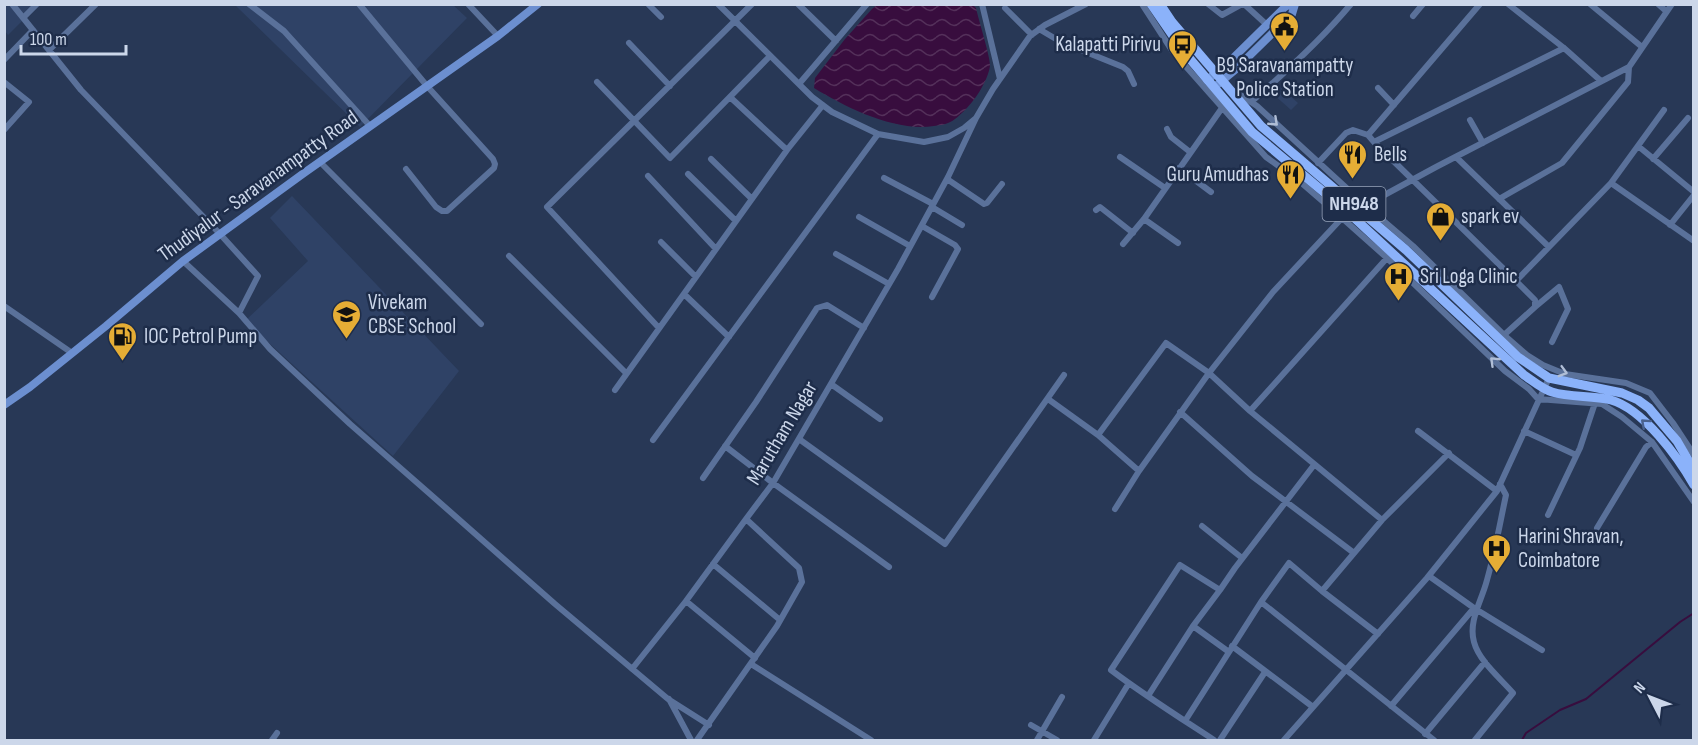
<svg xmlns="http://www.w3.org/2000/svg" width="1698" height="745" viewBox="0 0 1698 745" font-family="'Sofia Sans Condensed',sans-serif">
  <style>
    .built { fill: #2f4266 }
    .water { fill: url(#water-waves) }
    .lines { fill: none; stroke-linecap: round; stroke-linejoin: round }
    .stream { stroke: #380d3e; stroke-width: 2 }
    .minor { stroke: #5a719a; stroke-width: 6 }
    .secondary { stroke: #6c8fd0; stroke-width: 8 }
    .trunk { stroke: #8bb2fa; stroke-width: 9 }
    .oneway { stroke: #b0bed6 }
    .oneway2 { stroke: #4a6290 }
    .labels { text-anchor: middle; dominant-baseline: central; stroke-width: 5; stroke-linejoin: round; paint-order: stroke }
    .shield { fill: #1e2d4a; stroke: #98a4ba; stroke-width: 1.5 }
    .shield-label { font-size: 20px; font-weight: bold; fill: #ccd7ea }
    .poi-label { font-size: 21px; fill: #ccd7ea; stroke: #1e2d4a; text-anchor: start }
    .street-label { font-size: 21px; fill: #ccd7ea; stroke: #1e2d4a }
  </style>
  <defs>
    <pattern id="water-waves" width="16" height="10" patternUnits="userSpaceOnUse" patternTransform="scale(1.5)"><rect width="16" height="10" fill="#380d3e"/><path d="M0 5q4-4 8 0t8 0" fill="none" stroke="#54305a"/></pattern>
  </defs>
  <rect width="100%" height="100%" fill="#283856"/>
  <path class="built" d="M 4,5 L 38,5 L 8,35 L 5,31 Z
    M 235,5 L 453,5 L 467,18 L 360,127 Z
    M 1279,86 L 1298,103 L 1291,110 L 1272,93 Z
    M 292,196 L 459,371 L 393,456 L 245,321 L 308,261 L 270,218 Z"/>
  <path class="water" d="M 973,5 L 976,8 C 978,18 991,59 990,66 C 988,80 976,99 966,109 C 961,114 954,121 948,123 C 944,125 938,125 934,126 C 895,132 847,108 814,88 L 815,78 L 845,39 L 872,9 L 877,5 Z"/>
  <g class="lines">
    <path class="stream" d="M 1522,740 L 1526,733 L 1560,710 L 1586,699 L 1680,622 L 1694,613"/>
    <path class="minor" d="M 12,4 L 81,90 L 220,234 L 258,276 L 239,313 L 270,349 L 350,424 L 430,494 L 555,604 L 668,699 L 709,725
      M 249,4 L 284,31 L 370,126
      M 359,4 L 427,86 L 493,159 L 495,164 L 494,168 L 447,211 L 442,211 L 436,207 L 406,169
      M 468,4 L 498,36
      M 648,4 L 661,17
      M 718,4 L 812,97 L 832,112 L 878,134 L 924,142 L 948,137 L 964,128 L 976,118 L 993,89 L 1030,36 L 1045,25 L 1086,4
      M 798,4 L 836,41
      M 982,4 L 1000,79
      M 1142,4 L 1173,52 L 1266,157 L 1298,180 L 1342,218 L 1387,258 L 1505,371 L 1529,389 L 1538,399 L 1602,404 L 1622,417 L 1652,442 L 1694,502
      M 1208,4 L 1222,15 L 1242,4
      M 1244,4 L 1267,25
      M 1508,4 L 1564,48 L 1601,81
      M 1590,4 L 1642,47
      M 1658,4 L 1666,11
      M 1005,8 L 1032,35
      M 1413,16 L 1423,4
      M 23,18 L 37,4
      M 1039,29 L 1061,42 L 1123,67 L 1128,71 L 1134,84
      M 629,43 L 670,86
      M 49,50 L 96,4
      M 4,60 L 33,30
      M 4,82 L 29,102 L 4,130
      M 597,82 L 670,158 L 770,56
      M 799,84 L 867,4
      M 1378,88 L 1394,105
      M 1236,92 L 1257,106 L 1365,205 L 1413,246 L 1504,335 L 1527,355 L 1543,365 L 1565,374 L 1626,383 L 1650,393 L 1673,423 L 1694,455
      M 730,97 L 787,150
      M 1251,102 C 1286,72 1321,40 1351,4
      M 1470,120 L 1483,143
      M 1167,129 L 1171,137 L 1190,152
      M 1368,135 L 1480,4
      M 1374,142 L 1516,281 L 1611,183 L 1694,241
      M 1638,146 L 1694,192
      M 1120,157 L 1165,188
      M 1456,157 L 1549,247
      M 711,159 L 752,199
      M 1653,159 L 1688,118
      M 320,162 L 481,324
      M 1318,163 L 1346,133 L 1353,130 L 1368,135 L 1374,142 L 1564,48
      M 1179,168 L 1211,192
      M 688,174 L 736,221
      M 648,176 L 716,249
      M 884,178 L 933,204
      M 947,179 L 984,204 L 987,203 L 1002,184
      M 1611,183 L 1664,110
      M 1499,199 L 1562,163 L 1628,82 L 1629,67
      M 932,207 L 962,225
      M 1096,210 L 1100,207 L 1133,233
      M 859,217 L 910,246
      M 1144,219 L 1178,243
      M 1670,225 L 1694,195
      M 922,226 L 955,245 L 958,249 L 932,297
      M 661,242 L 696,277
      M 1123,244 L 1144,219 L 1222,108
      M 836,254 L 889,284
      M 509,256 L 626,373
      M 183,261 L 239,313
      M 684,294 L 729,337
      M 4,306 L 72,353
      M 1535,307 L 1559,287 L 1568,309 L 1552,342
      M 659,328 L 547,207 L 752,4
      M 1504,335 L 1535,307 L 1535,300 L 1516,281
      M 831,384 L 880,419
      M 615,390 L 787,150 L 823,105
      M 1048,399 L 1098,435
      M 1250,411 L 1387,258
      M 1180,412 L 1252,476 L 1354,553
      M 1418,431 L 1497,491
      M 1524,431 L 1576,455
      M 799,439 L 945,544 L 1064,375
      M 653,440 L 878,134
      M 725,446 L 773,483 L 889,567
      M 703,478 L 756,402 L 817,308 L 827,305 L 864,328
      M 1115,509 L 1139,471 L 1209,373 L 1166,343 L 1098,435 L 1139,471
      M 1548,515 L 1580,448 L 1595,403
      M 746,519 L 686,601 L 755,658
      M 1382,520 L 1449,453
      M 1202,526 L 1242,558
      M 1597,528 L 1646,447 L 1652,442
      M 713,564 L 780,620
      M 1429,576 L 1474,608 L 1542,650
      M 1220,590 L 1235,568 L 1314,465
      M 1322,591 L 1382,520 L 1250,411 L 1209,373 L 1273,292 L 1342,218 L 1436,167 L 1629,67 L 1672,4
      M 1261,602 L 1434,740
      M 1193,626 L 1229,652
      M 1232,646 L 1313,707
      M 751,664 L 871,740
      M 632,669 L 686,601
      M 1148,696 L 1193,626 L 1220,590 L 1180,565 L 1111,670 C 1144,695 1179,717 1214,740
      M 669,699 L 691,740
      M 1391,706 L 1474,608
      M 1185,721 L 1261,602 L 1289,563 L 1322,591 L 1378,634
      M 1031,725 L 1057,740
      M 1425,734 L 1485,662
      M 272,740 L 277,733
      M 697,740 L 777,626 L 802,582 L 799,568 L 746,519 L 773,483 L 898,269 L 948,177 L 976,118
      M 1037,740 L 1062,697
      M 1094,740 L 1129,683
      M 1220,740 L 1265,672
      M 1284,740 L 1427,578 L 1497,491 L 1549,378
      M 1475,740 L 1513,693 C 1500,678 1479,661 1474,642 C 1468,621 1482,600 1487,580 C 1495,552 1500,523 1506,495 L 1500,484"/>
    <path class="secondary" d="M 1207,80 L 1225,66 L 1285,7 L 1290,4
      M 1217,85 L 1235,70 L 1292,14 L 1295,4
      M 4,405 L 30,387 L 106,326 L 183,261 L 304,173 L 498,36 L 538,4"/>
    <path class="trunk" d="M 1151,4 L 1184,52 L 1252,132 L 1350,214 L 1524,375 C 1533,381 1542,389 1552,392 C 1571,398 1592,395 1611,400 C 1643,409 1678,457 1694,485
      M 1160,4 L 1172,22 L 1261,126 L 1406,250 L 1518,357 L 1549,378 L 1622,393 L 1638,400 L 1649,408 L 1677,441 L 1694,470"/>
  </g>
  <defs><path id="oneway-chevron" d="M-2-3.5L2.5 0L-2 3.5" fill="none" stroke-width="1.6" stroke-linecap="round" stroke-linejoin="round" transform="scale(1.5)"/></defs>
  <g class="oneway">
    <use href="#oneway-chevron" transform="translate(1274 122) rotate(43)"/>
    <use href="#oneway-chevron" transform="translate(1494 361) rotate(-136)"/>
    <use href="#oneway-chevron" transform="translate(1563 372) rotate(16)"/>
  </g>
  <use class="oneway2" href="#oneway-chevron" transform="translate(1645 423) rotate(-138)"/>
  <defs>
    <symbol id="civic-pin" viewBox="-11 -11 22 30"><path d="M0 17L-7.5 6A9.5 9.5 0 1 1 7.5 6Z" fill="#e5ad35" stroke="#1e2d4a"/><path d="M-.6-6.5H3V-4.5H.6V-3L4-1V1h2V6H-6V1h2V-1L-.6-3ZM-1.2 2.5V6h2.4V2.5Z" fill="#111"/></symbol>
    <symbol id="bus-pin" viewBox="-11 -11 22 30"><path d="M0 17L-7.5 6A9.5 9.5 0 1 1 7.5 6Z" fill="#e5ad35" stroke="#1e2d4a"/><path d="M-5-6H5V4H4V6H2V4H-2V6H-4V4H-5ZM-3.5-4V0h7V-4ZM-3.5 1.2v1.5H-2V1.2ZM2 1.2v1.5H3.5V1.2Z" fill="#111"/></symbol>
    <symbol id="restaurant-pin" viewBox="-11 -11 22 30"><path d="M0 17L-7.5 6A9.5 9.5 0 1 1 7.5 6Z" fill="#e5ad35" stroke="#1e2d4a"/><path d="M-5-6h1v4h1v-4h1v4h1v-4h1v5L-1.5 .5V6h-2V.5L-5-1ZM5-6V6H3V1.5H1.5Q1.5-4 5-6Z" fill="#111"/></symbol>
    <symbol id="shop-pin" viewBox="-11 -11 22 30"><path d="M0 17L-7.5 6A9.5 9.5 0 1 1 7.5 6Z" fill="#e5ad35" stroke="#1e2d4a"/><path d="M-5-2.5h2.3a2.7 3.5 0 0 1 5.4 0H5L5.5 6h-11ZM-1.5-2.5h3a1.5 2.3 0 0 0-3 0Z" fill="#111"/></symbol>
    <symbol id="hospital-pin" viewBox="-11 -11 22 30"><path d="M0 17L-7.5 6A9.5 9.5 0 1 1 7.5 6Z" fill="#e5ad35" stroke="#1e2d4a"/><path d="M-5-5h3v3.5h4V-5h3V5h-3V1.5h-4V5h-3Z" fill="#111"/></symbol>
    <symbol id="school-pin" viewBox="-11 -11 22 30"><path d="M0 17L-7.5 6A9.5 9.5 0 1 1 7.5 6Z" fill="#e5ad35" stroke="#1e2d4a"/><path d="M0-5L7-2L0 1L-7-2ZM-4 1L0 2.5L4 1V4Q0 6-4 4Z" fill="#111"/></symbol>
    <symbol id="fuel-pin" viewBox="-11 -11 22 30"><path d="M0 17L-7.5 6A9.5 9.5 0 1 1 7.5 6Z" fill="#e5ad35" stroke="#1e2d4a"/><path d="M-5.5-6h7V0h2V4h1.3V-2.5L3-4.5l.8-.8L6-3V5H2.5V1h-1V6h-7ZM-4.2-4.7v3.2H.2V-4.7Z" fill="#111"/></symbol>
  </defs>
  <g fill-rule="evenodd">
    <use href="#civic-pin" x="1268" y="10" width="33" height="45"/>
    <use href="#bus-pin" x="1166" y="28" width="33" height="45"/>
    <use href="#restaurant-pin" x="1336" y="138" width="33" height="45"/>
    <use href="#restaurant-pin" x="1274" y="158" width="33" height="45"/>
    <use href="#shop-pin" x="1424" y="200" width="33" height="45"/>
    <use href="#hospital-pin" x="1382" y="260" width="33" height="45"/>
    <use href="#school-pin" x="330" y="298" width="33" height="45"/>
    <use href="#fuel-pin" x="106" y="320" width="33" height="45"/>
    <use href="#hospital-pin" x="1480" y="532" width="33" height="45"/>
  </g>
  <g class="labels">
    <rect class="shield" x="1322.5" y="187" width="63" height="34" rx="4.5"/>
    <g class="shield-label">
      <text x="1354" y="204">NH948</text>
    </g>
    <g class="poi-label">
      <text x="1161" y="44" text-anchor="end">Kalapatti Pirivu</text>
      <text x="1285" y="65" text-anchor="middle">B9 Saravanampatty<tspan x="1285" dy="24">Police Station</tspan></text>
      <text x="1374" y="154">Bells</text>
      <text x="1269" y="174" text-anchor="end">Guru Amudhas</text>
      <text x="1461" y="216">spark ev</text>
      <text x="1420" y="276">Sri Loga Clinic</text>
      <text x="368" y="302">Vivekam<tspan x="368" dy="24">CBSE School</tspan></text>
      <text x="144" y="336">IOC Petrol Pump</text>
      <text x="1518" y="536">Harini Shravan,<tspan x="1518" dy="24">Coimbatore</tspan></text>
    </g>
    <g class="street-label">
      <text transform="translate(258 186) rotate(-36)">Thudiyalur - Saravanampatty Road</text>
      <text transform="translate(782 433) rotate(-59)">Marutham Nagar</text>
    </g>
  </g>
  <rect width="1698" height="745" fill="none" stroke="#ccd7ea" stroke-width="12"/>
  <g transform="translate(1650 697) rotate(312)" stroke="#1e2d4a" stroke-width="4.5" paint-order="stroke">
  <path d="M0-4.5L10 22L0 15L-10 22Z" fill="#ccd7ea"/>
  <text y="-9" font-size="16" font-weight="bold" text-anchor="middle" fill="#ccd7ea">N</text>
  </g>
  <path d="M21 45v9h105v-9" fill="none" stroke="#ccd7ea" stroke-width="3"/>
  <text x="30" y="45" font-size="18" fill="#ccd7ea" stroke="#1e2d4a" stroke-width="4.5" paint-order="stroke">100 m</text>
</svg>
